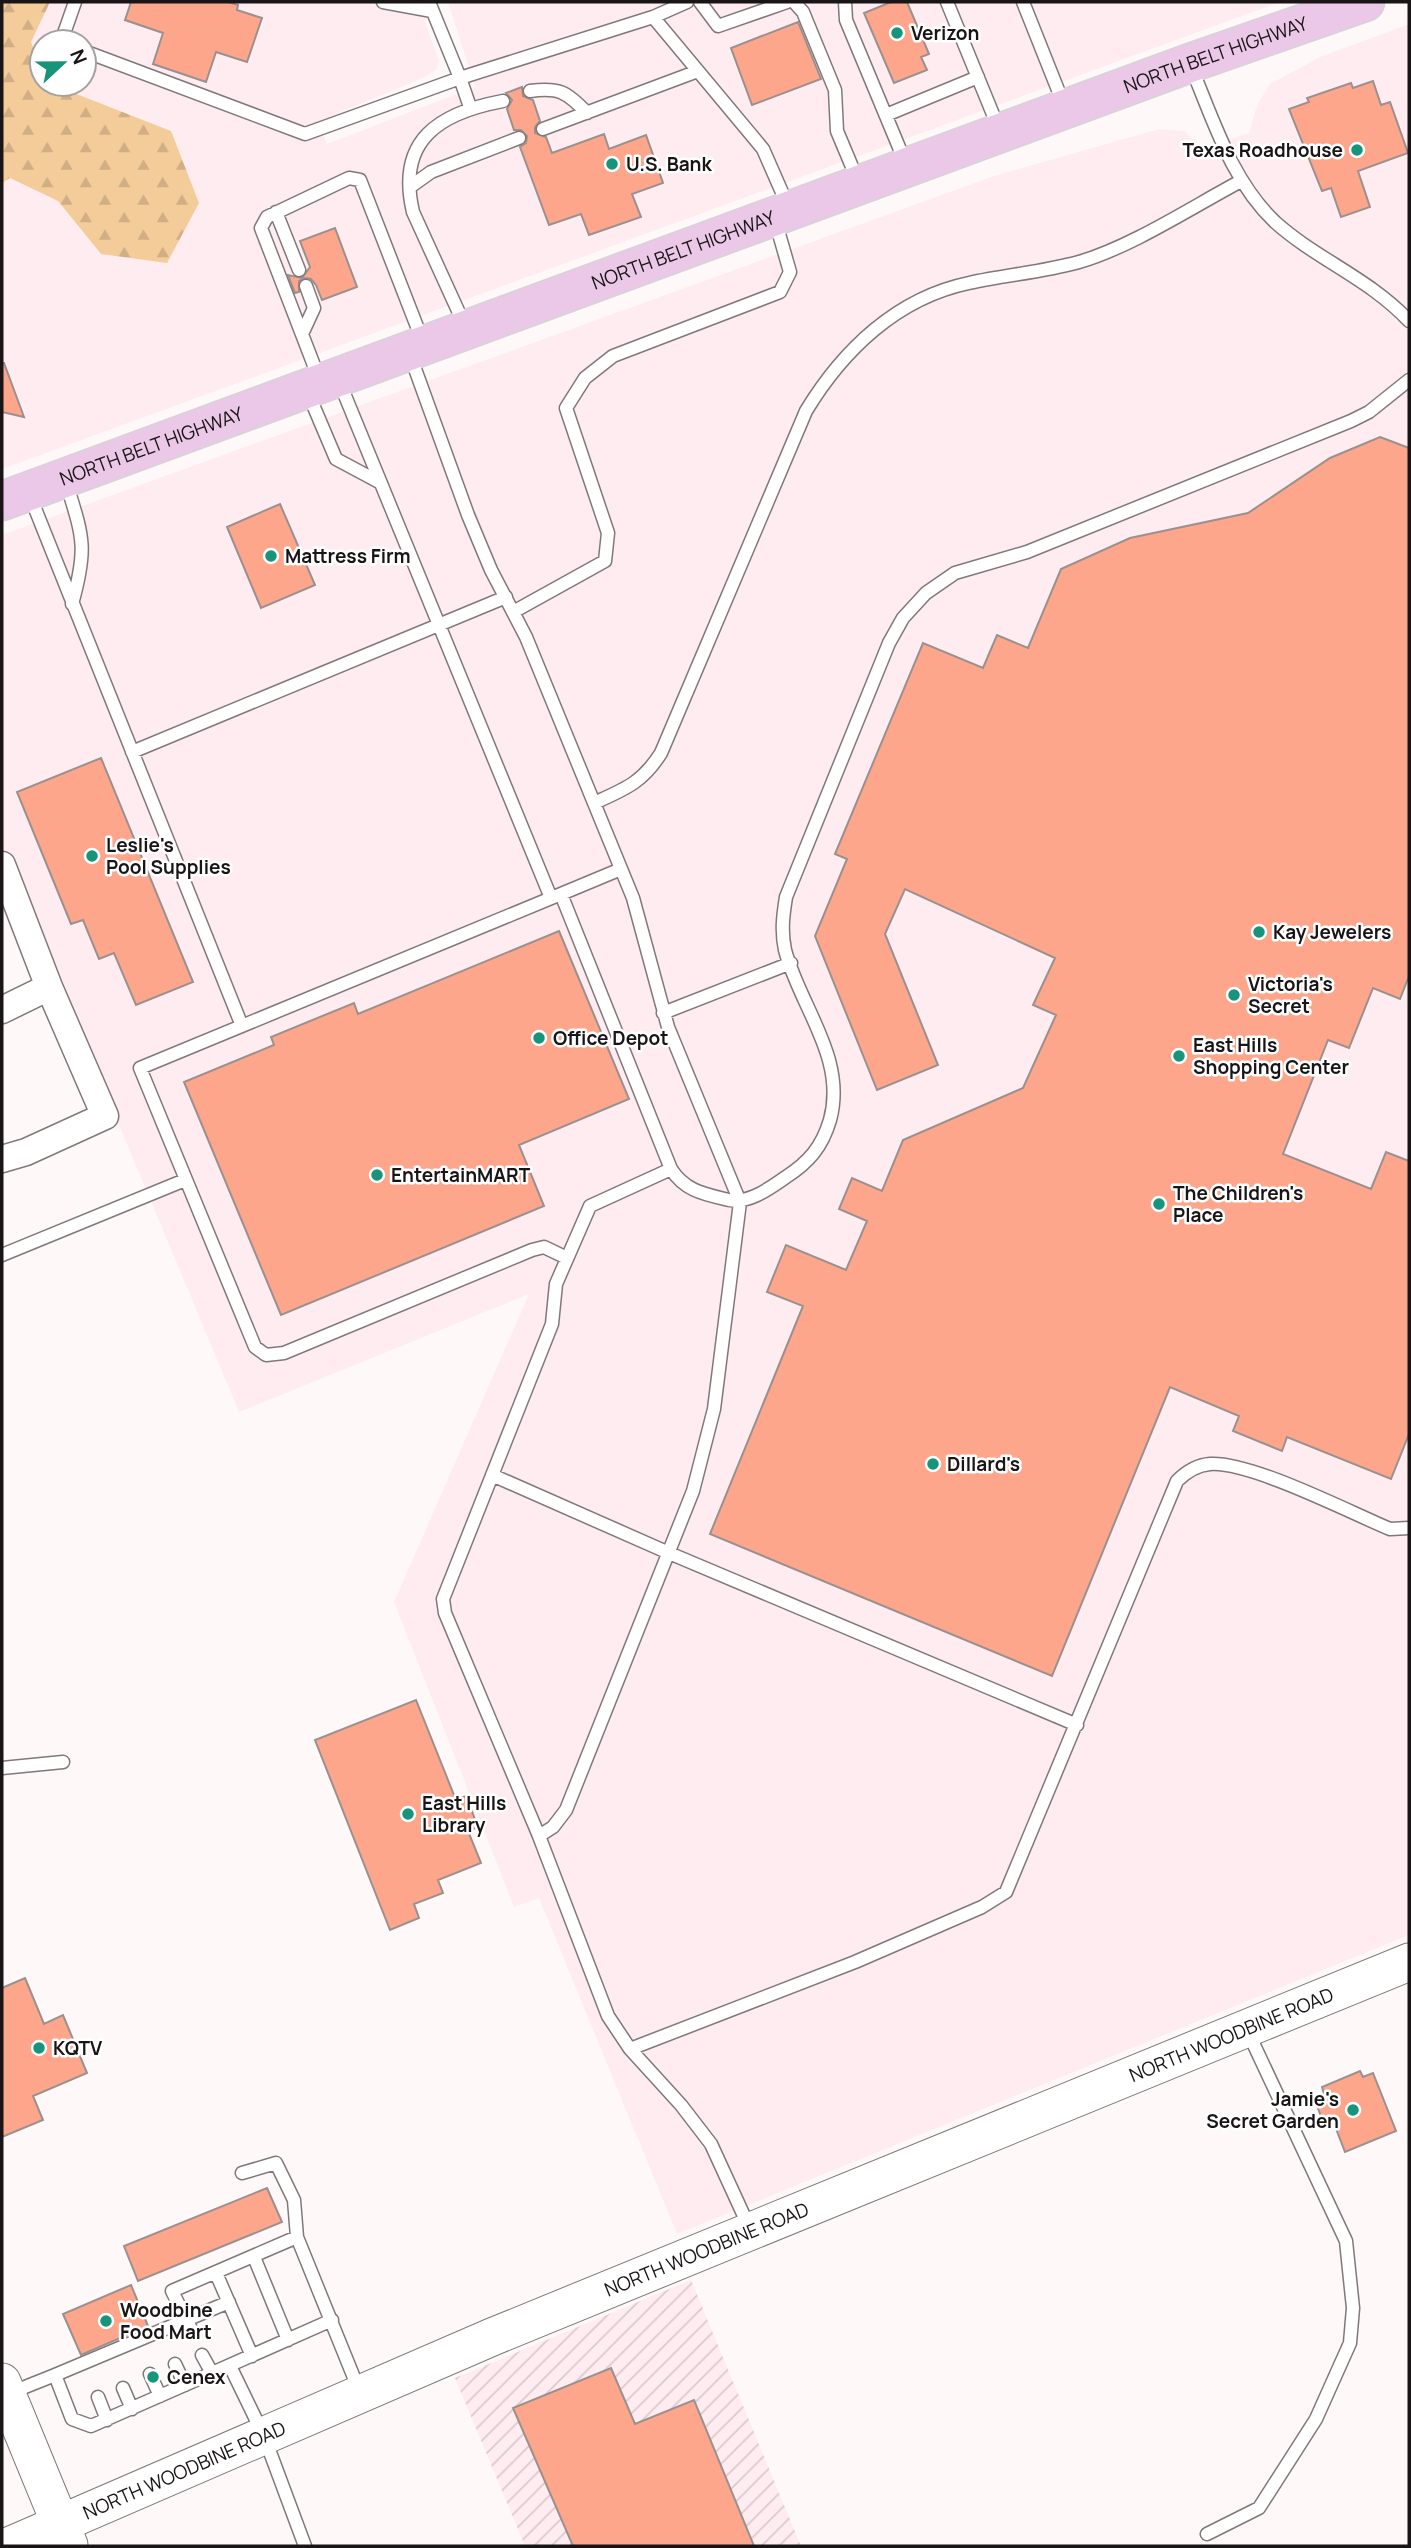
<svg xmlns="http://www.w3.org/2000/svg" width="1411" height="2548" viewBox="0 0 1411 2548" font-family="Manrope,sans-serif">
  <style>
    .built { fill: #ffecf0 }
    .industrial { fill: url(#industrial-furrows) }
    .forest { fill: url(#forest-firs) }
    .building { fill: #fda68c; stroke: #9a918f; stroke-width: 2 }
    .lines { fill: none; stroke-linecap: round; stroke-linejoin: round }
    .lane-casing { stroke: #81787a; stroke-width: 15 }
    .street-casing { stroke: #81787a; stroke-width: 29 }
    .secondary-casing { stroke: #81787a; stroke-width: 39 }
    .primary-casing { stroke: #d6d5d5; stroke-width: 41 }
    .lane { stroke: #fff; stroke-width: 12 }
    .street { stroke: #fff; stroke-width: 26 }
    .secondary { stroke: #fff; stroke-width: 37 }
    .primary { stroke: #ebc7e8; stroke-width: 38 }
    .poi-dot { fill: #18947b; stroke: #fff; stroke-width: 2.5 }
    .labels { text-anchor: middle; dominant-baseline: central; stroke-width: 5; stroke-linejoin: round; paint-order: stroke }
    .poi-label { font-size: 19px; font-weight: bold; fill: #191516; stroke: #fff; text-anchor: start }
    .street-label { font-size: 19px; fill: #191516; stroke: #fff }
  </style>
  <defs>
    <pattern id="industrial-furrows" width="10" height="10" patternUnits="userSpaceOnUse" patternTransform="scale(1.75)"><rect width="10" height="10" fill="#ffecf0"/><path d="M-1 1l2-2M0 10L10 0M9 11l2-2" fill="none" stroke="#dacacd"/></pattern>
    <pattern id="forest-firs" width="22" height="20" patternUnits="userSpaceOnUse" patternTransform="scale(1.75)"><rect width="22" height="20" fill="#f4cc9a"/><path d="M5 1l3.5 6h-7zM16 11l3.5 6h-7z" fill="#d1ae84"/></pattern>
  </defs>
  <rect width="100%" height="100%" fill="#fef8f9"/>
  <path class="built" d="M 50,2 L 418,2 L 439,61 L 437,69 L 425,77 L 317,122 L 327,144 L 475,87 L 448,2 L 1280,2 L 2,469 L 2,183 L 10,178 L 58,201 L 101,254 L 171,131 L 51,84 L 84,84 L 84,42 L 42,42 L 42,69 L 31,42 Z
    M 1409,24 L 1409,1935 L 677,2234 L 539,1898 L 514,1907 L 394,1602 L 529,1294 L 239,1412 L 2,845 L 2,535 L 994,176 L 1159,129 L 1185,131 L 1201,148 L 1249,133 L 1257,105 L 1270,84 L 1320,57 Z"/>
  <path class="industrial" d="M 691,2280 L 801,2546 L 525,2546 L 455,2378 Z"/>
  <path class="forest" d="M 2,2 L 50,2 L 31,42 L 42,69 L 42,84 L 51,84 L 171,131 L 199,203 L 167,263 L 101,254 L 58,201 L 10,178 L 2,183 Z"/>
  <path class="building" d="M 131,2 L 228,2 L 238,5 L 237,10 L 262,18 L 247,62 L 216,52 L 206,82 L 153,64 L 163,33 L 125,20 Z
    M 891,2 L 907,2 L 929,54 L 921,57 L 927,70 L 894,83 L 864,13 Z
    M 798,22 L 821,79 L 752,105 L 731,48 Z
    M 1373,81 L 1381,105 L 1390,102 L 1408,153 L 1358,171 L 1370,207 L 1341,217 L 1331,188 L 1322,191 L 1289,109 L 1309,102 L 1307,98 L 1351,83 L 1353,88 Z
    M 522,87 L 523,96 L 533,100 L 540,121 L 535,127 L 535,133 L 546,137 L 552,153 L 604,134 L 609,149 L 646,135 L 663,183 L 632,194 L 641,217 L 589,235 L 581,214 L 549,225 L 520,147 L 526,143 L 527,136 L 521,130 L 514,130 L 507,109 L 512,100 L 506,93 Z
    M 335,228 L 357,287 L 322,300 L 316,285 L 311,279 L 304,278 L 299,281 L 299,292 L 295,293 L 288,275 L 302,278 L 310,267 L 300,241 Z
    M 2,363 L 4,363 L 24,417 L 2,412 Z
    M 1380,437 L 1409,448 L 1409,976 L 1400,999 L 1373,988 L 1349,1048 L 1328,1040 L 1283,1154 L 1371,1189 L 1386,1152 L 1409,1161 L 1409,1434 L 1391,1479 L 1287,1437 L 1282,1451 L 1233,1431 L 1239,1416 L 1170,1387 L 1052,1676 L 710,1534 L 803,1306 L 767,1292 L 786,1245 L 846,1270 L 867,1221 L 839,1209 L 852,1178 L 882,1191 L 903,1140 L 1023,1088 L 1056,1015 L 1033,1005 L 1055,958 L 905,889 L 885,934 L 938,1065 L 877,1090 L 815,936 L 847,859 L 835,854 L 923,643 L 983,668 L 997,635 L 1028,648 L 1061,569 L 1130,538 L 1248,513 L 1330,458 Z
    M 280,504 L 315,585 L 261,608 L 227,527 Z
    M 101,758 L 193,982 L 136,1005 L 114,953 L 99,959 L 83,920 L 71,924 L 17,792 Z
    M 559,931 L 629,1099 L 519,1145 L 544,1206 L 281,1315 L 184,1082 L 274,1045 L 271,1037 L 354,1003 L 358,1014 Z
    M 416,1700 L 456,1800 L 466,1796 L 478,1827 L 468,1831 L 481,1863 L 438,1880 L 443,1893 L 414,1904 L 419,1918 L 390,1930 L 315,1740 Z
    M 25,1978 L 44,2024 L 63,2015 L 87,2073 L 33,2096 L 43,2120 L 2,2137 L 2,1988 Z
    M 1360,2071 L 1363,2077 L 1373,2073 L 1396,2131 L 1345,2152 L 1333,2121 L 1324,2124 L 1314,2098 L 1324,2094 L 1322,2087 Z
    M 267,2188 L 282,2222 L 138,2281 L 124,2246 Z
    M 131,2285 L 148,2326 L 81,2355 L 63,2314 Z
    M 611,2368 L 635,2424 L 694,2400 L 754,2546 L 573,2546 L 513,2408 Z"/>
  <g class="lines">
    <defs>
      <path id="lane" d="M 383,2 L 432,11
        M 429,2 L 460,78 L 653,17 L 687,2
        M 700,2 L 718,26 L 787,2
        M 794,2 L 803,12 L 835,90 L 837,131 L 858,181
        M 845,2 L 846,20 L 906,164
        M 947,2 L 999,129
        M 1023,2 L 1064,105
        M 653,17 L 763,149 L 788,206
        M 61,42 L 75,2
        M 84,51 L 305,134 L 460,78 L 470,107
        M 1191,67 C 1214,121 1231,180 1275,222 C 1316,259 1370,279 1409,321
        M 530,91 C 559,87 567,92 587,113
        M 886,115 L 978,77
        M 543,129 L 698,71
        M 410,187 L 431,172 L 519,138
        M 276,212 L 299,270
        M 465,326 L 413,212 C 396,140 439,113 503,101
        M 302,334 L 314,308 L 306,286
        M 410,355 L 468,515 L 491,570 L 526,637 L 633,898 L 668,1027 L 740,1202 L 714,1409 L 693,1491 L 566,1810 L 553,1827 L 539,1836 L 608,2016 L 630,2049 L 681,2105 L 711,2144 L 750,2229
        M 320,381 L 261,228 L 267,217 L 349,178 L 360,180 L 423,342
        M 339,381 L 551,898
        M 308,393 L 336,459 L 379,482
        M 66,482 C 83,537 88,547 72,604
        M 30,496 L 242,1026
        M 513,612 L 605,561 L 608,533 L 566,408 L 585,378 L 613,356 L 780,292 L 790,272 L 775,220
        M 132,752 L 506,597
        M 594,803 C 625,789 642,783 661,753 L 806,411 C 843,350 897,298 969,283 C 1005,275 1043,272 1079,262 C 1131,247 1192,207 1241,181
        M 561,894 L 621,869
        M 663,1013 L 791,963
        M 2,1255 L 185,1180
        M 567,1258 L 544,1247 L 532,1250 L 284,1353 L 266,1355 L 255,1347 L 140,1068 L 561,894 L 671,1169
        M 492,1475 L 669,1553 L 1077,1725
        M 2,1768 L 63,1762
        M 539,1836 L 445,1613 L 443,1599 L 552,1324 L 556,1284 L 590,1206 L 671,1169 C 685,1191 704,1194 729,1200 C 749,1204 770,1188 786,1177 C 809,1162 822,1147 830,1120 C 847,1058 800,1007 785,950 C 781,931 783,916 786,897 L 889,643 L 903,618 L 926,593 L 955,573 L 1027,552 L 1351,421 L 1369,412 L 1409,380
        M 630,2049 L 855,1962 L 982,1907 L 1006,1892 L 1177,1481 C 1186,1472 1197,1465 1210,1464 C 1250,1461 1349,1512 1390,1529 L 1409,1528
        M 242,2173 L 276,2163 L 294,2200 L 297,2237
        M 254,2257 L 288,2340
        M 216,2273 L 252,2356
        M 191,2329 L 172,2291 L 297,2237 L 359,2390
        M 202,2355 L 212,2373 L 332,2320
        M 175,2364 L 185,2385
        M 230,2366 L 264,2436 L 305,2546
        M 150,2374 L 160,2396
        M 55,2375 L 229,2302
        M 123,2388 L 132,2409
        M 10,2393 L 55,2375 L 72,2419 L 91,2426 L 212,2373
        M 98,2397 L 107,2420
        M 1207,2534 L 1259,2508 L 1316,2419 L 1350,2343 L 1353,2308 L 1346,2241 L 1247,2030"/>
      <path id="street" d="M 2,865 L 49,987 L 105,1116 L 26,1152 L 2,1159
        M 2,1010 L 49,987"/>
      <g id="secondary">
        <path d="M 2,2382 L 69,2545"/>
        <path id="s1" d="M 9,2546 L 492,2337 L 1409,1962"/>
      </g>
      <g id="primary">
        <path id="s2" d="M 2,501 L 1190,63 L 1365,2"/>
      </g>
    </defs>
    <use href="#lane" class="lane-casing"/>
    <use href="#street" class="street-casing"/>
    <use href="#secondary" class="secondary-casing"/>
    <use href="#primary" class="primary-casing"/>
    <use href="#lane" class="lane"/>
    <use href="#street" class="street"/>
    <use href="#secondary" class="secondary"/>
    <use href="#primary" class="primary"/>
  </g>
  <g class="poi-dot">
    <circle cx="897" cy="33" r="7"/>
    <circle cx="1357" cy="150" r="7"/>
    <circle cx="612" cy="164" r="7"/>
    <circle cx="271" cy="556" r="7"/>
    <circle cx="92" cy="856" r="7"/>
    <circle cx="1259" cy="932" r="7"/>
    <circle cx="1234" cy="995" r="7"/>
    <circle cx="539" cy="1038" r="7"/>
    <circle cx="1179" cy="1056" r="7"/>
    <circle cx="377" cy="1175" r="7"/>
    <circle cx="1159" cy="1204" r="7"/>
    <circle cx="933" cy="1464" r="7"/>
    <circle cx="408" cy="1814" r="7"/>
    <circle cx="39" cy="2048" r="7"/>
    <circle cx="1353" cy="2110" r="7"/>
    <circle cx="106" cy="2321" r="7"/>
    <circle cx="153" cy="2377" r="7"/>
  </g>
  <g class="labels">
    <g class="poi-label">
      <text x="911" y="33">Verizon</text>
      <text x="1343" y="150" text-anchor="end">Texas Roadhouse</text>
      <text x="626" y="164">U.S. Bank</text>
      <text x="285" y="556">Mattress Firm</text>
      <text x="106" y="845">Leslie's<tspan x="106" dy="22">Pool Supplies</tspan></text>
      <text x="1273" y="932">Kay Jewelers</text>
      <text x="1248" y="984">Victoria's<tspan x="1248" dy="22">Secret</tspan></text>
      <text x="553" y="1038">Office Depot</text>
      <text x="1193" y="1045">East Hills<tspan x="1193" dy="22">Shopping Center</tspan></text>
      <text x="391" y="1175">EntertainMART</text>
      <text x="1173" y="1193">The Children's<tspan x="1173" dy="22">Place</tspan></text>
      <text x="947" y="1464">Dillard's</text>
      <text x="422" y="1803">East Hills<tspan x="422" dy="22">Library</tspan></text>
      <text x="53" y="2048">KQTV</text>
      <text x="1339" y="2099" text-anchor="end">Jamie's<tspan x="1339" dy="22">Secret Garden</tspan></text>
      <text x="120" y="2310">Woodbine<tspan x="120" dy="22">Food Mart</tspan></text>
      <text x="167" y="2377">Cenex</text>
    </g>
    <g class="street-label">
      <text stroke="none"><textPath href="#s2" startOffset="1293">NORTH BELT HIGHWAY</textPath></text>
      <text stroke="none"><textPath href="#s2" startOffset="726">NORTH BELT HIGHWAY</textPath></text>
      <text stroke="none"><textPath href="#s2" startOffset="159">NORTH BELT HIGHWAY</textPath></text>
      <text stroke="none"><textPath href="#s1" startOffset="1325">NORTH WOODBINE ROAD</textPath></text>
      <text stroke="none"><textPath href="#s1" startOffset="758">NORTH WOODBINE ROAD</textPath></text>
      <text stroke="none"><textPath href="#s1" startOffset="191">NORTH WOODBINE ROAD</textPath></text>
    </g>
  </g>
  <rect width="1411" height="2548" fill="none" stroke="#191516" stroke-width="7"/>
  <g transform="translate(63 63) rotate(68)"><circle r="33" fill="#ffffff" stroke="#a3a1a2" stroke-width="2"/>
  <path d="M0-5L12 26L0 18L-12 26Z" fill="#18947b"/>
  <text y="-10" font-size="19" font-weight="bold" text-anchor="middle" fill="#191516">N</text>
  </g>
</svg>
